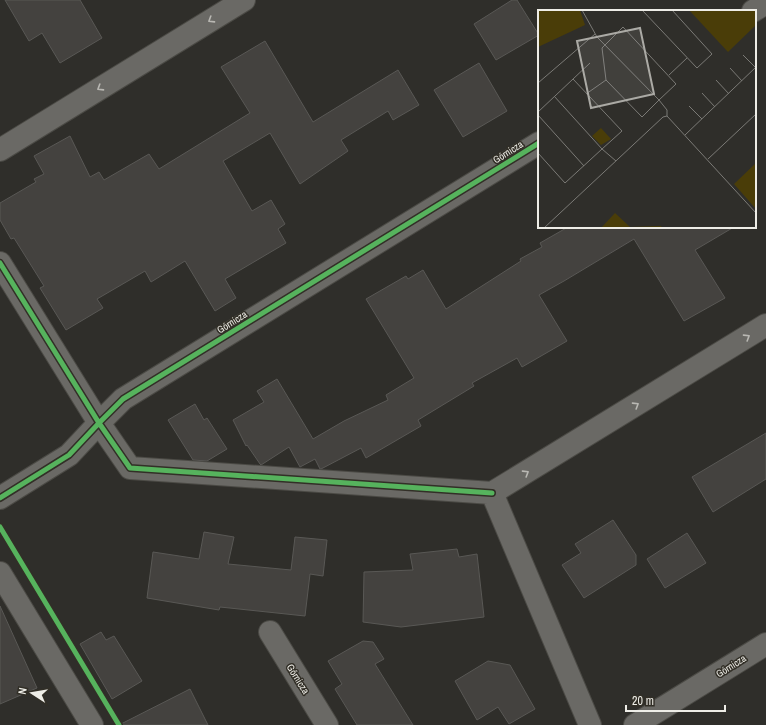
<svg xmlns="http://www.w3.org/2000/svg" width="766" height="725" viewBox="0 0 766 725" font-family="'Archivo Narrow',sans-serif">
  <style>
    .building { fill: #44423f; stroke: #595855 }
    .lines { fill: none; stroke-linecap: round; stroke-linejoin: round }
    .minor-casing { stroke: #4b4a45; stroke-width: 24 }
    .minor { stroke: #6a6965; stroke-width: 22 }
    .cycleway-casing { stroke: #322f27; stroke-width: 8 }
    .cycleway { stroke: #56b35d; stroke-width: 5 }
    .oneway { stroke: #b9b8b3 }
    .labels { text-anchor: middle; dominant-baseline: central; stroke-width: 3; stroke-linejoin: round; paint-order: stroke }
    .street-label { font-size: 10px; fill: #eeede7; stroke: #322f27 }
    .inset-road { fill: none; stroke: #7b7a76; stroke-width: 1 }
    .view { fill: #abaaa5; fill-opacity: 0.15; stroke: #abaaa5; stroke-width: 2 }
    .inset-edge { fill: none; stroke: #eeede7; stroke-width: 2 }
  </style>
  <rect width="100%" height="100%" fill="#2f2e2a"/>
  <path class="building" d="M 5,0 L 80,0 L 102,38 L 60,63 L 42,33 L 29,41 Z
    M 512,0 L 517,0 L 539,35 L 496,60 L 474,24 Z
    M 265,41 L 313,122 L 398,70 L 419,105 L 393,120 L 388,111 L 341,140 L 348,151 L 300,184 L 270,133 L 223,161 L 252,211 L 271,200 L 285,224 L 278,229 L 286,243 L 225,279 L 236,298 L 215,311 L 185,261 L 151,282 L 145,271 L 97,299 L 103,308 L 66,330 L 40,288 L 44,286 L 14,238 L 11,239 L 0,220 L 0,203 L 36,182 L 34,179 L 44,174 L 34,156 L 70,136 L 90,177 L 99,172 L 104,180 L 149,154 L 159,169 L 250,113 L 221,67 Z
    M 479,63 L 507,111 L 463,137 L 434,90 Z
    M 568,227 L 734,227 L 695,250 L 725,298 L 684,321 L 634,239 L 564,281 L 539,295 L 567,341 L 522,367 L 517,358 L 472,383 L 474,386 L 418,420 L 421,426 L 366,458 L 361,448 L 321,469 L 320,469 L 315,459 L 300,467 L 289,447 L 261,465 L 260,464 L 247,445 L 246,446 L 233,420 L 264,402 L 257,391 L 277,379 L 313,439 L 344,421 L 388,400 L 386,395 L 414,378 L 366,299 L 406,276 L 408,279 L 423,270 L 446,309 L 521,261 L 520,259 L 542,247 L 540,243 Z
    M 195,404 L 204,420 L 207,418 L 227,449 L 207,461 L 193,460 L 168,420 Z
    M 766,433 L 766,479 L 713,512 L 692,477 Z
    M 613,520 L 636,555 L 636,565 L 584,598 L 562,565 L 581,553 L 575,544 Z
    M 204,532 L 234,537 L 228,564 L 291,570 L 295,537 L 327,540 L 323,576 L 310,574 L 305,616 L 220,607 L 219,610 L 147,598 L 153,552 L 199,559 Z
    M 687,533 L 706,563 L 665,588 L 647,559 Z
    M 457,549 L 459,557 L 477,554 L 484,617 L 401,627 L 363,622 L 364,572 L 413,570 L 410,554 Z
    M 0,606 L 37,688 L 0,704 Z
    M 101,632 L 106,640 L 114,636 L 142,681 L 112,699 L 80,644 Z
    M 363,641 L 373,642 L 384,659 L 375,664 L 413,725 L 357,725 L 335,689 L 342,684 L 328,661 Z
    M 488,661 L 510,665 L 535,709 L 509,724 L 498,707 L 477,720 L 455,681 Z
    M 190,689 L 208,725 L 119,725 Z"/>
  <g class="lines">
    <defs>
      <path id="minor" d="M 753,11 L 766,3
        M 0,150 L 244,0
        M 0,263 L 99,423 L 130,468 L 492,493
        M 492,493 L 766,325
        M 492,493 L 590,725
        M 0,498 L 69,455 L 99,423 L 123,399 L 539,143
        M 0,573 L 92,725
        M 270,632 L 327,725
        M 635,725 L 766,644"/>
    </defs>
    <use href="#minor" class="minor-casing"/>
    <use href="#minor" class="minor"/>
    <defs>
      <path id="cycleway" d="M 0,263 L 99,423 L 130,468 L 492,493
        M 0,498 L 69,455 L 99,423 L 123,399 L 539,143
        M 0,527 L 119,725"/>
    </defs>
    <use href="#cycleway" class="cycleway-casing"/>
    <use href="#cycleway" class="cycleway"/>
  </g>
  <defs><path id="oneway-chevron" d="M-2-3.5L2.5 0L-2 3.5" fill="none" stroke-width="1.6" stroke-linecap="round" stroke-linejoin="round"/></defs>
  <g class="oneway">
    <use href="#oneway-chevron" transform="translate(211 20) rotate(148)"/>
    <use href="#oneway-chevron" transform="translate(100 88) rotate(148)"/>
    <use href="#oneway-chevron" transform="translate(747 337) rotate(-32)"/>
    <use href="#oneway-chevron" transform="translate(636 405) rotate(-32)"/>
    <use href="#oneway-chevron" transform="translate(526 473) rotate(-32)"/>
  </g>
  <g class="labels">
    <g class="street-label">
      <text transform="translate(508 152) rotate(-32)">Górnicza</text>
      <text transform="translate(232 322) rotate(-32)">Górnicza</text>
      <text transform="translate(731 666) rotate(-32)">Górnicza</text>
      <text transform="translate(298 679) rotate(58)">Górnicza</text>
    </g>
  </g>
  <g transform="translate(538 10)">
    <rect width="218" height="218" fill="#2f2e2a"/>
    <path d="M 77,203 L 92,217 L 123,216 L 124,218 L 63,218 Z" fill="#4a3d08"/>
    <path d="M 151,0 L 218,0 L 218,15 L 190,42 Z" fill="#4a3d08"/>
    <path d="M 0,0 L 42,0 L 47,15 L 0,37 ZM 63,118 L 73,129 L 63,135 L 54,126 ZM 218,153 L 218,199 L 196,174 Z" fill="#4a3d08"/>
    <path class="inset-road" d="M 44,0 L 59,27 L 121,90 L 104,107 L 68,70M 104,0 L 159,58 L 174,44 L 134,0M 205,45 L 218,58M 192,58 L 204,71M 131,65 L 149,48M 68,70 L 64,38 L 85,17 L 138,74 L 121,90 L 129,100 L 129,106M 178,70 L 191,84M 0,73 L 57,24M 164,83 L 177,97M 48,84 L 68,70M 16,86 L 64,139 L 84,121 L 35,69M 151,96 L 164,109M 0,102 L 52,53M 0,105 L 46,156M 129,106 L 218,203M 147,125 L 218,57M 0,143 L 27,173 L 64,139 L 78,151M 170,149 L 218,104M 6,218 L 125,107 L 129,106"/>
    <path class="view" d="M 102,18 L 116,84 L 53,98 L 39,31 Z"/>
    <rect width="218" height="218" class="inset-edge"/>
  </g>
  <g transform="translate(32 693) rotate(282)" stroke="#322f27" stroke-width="3" paint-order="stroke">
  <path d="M0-3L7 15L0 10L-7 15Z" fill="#eeede7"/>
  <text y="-6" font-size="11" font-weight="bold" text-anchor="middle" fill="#eeede7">N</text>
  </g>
  <path d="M626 705v6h99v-6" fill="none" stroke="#eeede7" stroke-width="2"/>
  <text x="632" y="705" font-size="12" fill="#eeede7" stroke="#322f27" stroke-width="3" paint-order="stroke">20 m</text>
</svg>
